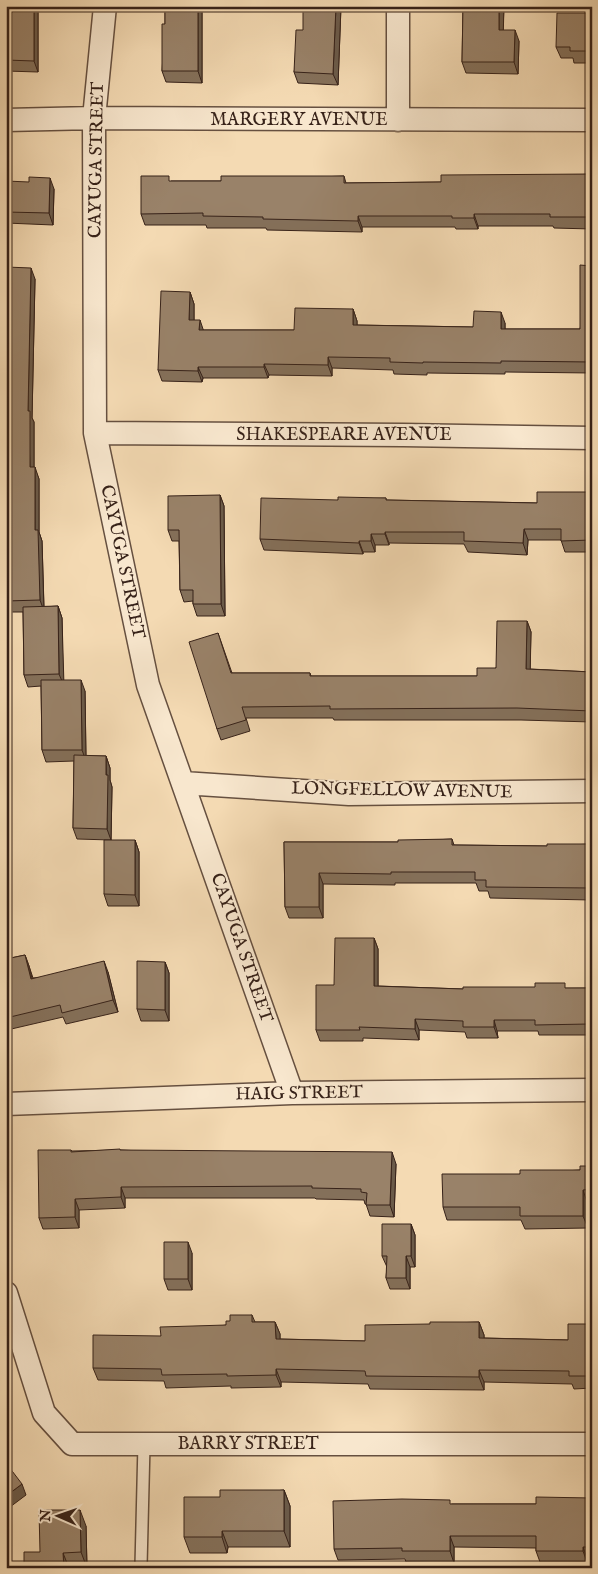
<svg xmlns="http://www.w3.org/2000/svg" width="598" height="1574" viewBox="0 0 598 1574" font-family="'IM FELL English',serif">
  <style>
    .lines { fill: none; stroke-linecap: round; stroke-linejoin: round }
    .lane-casing { stroke: #665040; stroke-width: 14 }
    .street-casing { stroke: #665040; stroke-width: 25 }
    .lane { stroke: #f8e7ce; stroke-width: 11 }
    .street { stroke: #f8e7ce; stroke-width: 22 }
    .wall { fill: #84705a; stroke: #372219 }
    .shaded-wall { fill: #6b5b4a; stroke: #372219 }
    .building { fill: #998269; stroke: #372219 }
    .labels { text-anchor: middle; dominant-baseline: central; stroke-width: 4; stroke-linejoin: round; paint-order: stroke }
    .street-label { font-size: 18px; fill: #372219; stroke: #f8e7ce }
  </style>
  <rect width="100%" height="100%" fill="#f4dab3"/>
  <filter id="stains"><feTurbulence type="fractalNoise" baseFrequency=".004" numOctaves="4"/><feColorMatrix values="0 0 0 0 .2 0 0 0 0 .09 0 0 0 0 .02 0 0 0 .5 -.17"/></filter>
  <radialGradient id="worn" r=".72"><stop offset=".6" stop-color="#630" stop-opacity="0"/><stop offset="1" stop-color="#630" stop-opacity=".3"/></radialGradient>
  <g class="lines">
    <defs>
      <path id="lane" d="M 144,1568 L 141,1566 L 144,1444"/>
      <path id="street" d="M 105,6 L 94,118 L 95,433 L 148,685 L 292,1093
        M 398,6 L 398,120
        M 6,120 L 94,118 L 592,120
        M 95,433 L 403,435 L 592,438
        M 183,783 L 349,794 L 592,791
        M 6,1104 L 292,1093 L 592,1090
        M 6,1293 L 44,1413 L 72,1444 L 592,1444"/>
    </defs>
    <use href="#lane" class="lane-casing"/>
    <use href="#street" class="street-casing"/>
    <use href="#lane" class="lane"/>
    <use href="#street" class="street"/>
  </g>
  <path class="wall" d="M 6,6 L 38,6 L 38,72 L 6,71 Z
    M 165,6 L 202,6 L 202,83 L 166,82 L 162,71 L 165,24 Z
    M 341,6 L 338,85 L 298,83 L 294,72 L 303,30 Z
    M 463,6 L 504,6 L 503,30 L 519,41 L 518,74 L 466,73 L 462,62 Z
    M 592,13 L 592,63 L 574,63 L 573,58 L 561,58 L 556,47 Z
    M 592,174 L 592,229 L 554,228 L 553,226 L 478,226 L 478,229 L 456,229 L 455,227 L 362,227 L 362,232 L 267,230 L 266,228 L 207,228 L 206,225 L 145,225 L 141,214 L 171,181 L 221,181 L 344,176 L 346,183 L 441,182 Z
    M 6,181 L 54,189 L 53,225 L 6,223 Z
    M 592,266 L 592,373 L 505,372 L 505,374 L 427,373 L 427,375 L 394,374 L 393,370 L 332,368 L 332,376 L 269,375 L 268,378 L 203,378 L 202,382 L 162,381 L 158,370 L 190,292 L 194,304 L 194,320 L 203,330 L 294,330 L 353,309 L 357,321 L 357,325 L 473,327 L 505,323 L 505,329 L 580,329 Z
    M 6,267 L 35,279 L 32,418 L 34,422 L 34,467 L 39,479 L 39,532 L 42,541 L 44,607 L 58,606 L 62,618 L 63,680 L 85,691 L 86,756 L 106,756 L 110,768 L 110,780 L 112,787 L 111,840 L 77,839 L 73,828 L 74,761 L 46,762 L 42,750 L 41,686 L 28,687 L 24,675 L 23,612 L 8,612 L 6,607 Z
    M 592,492 L 592,552 L 565,552 L 561,540 L 528,540 L 527,555 L 468,552 L 464,544 L 389,543 L 389,545 L 375,545 L 375,552 L 363,552 L 363,554 L 264,550 L 260,539 L 338,500 L 386,498 L 386,500 L 537,503 Z
    M 220,495 L 224,506 L 225,616 L 197,616 L 193,604 L 193,601 L 184,602 L 180,590 L 179,541 L 172,541 L 168,530 Z
    M 527,621 L 531,632 L 530,669 L 592,672 L 592,722 L 521,720 L 334,720 L 333,718 L 246,718 L 250,731 L 221,740 L 217,729 L 218,633 L 232,673 L 310,673 L 311,676 L 477,676 L 496,668 Z
    M 452,839 L 454,845 L 547,846 L 592,844 L 592,900 L 490,898 L 488,891 L 479,891 L 476,883 L 395,883 L 395,885 L 323,884 L 323,918 L 289,918 L 285,907 L 284,842 L 398,842 Z
    M 135,840 L 139,852 L 139,906 L 108,906 L 104,894 Z
    M 374,938 L 378,949 L 378,986 L 463,989 L 592,988 L 592,1035 L 539,1035 L 538,1031 L 497,1031 L 498,1038 L 467,1038 L 465,1032 L 419,1030 L 419,1040 L 363,1038 L 363,1041 L 320,1041 L 316,1030 L 334,985 Z
    M 25,955 L 29,966 L 33,978 L 108,972 L 118,1012 L 66,1024 L 63,1017 L 7,1030 L 6,1028 L 6,959 Z
    M 165,962 L 169,973 L 169,1021 L 141,1021 L 137,1009 Z
    M 71,1150 L 72,1151 L 121,1150 L 396,1164 L 394,1217 L 370,1216 L 366,1204 L 365,1204 L 364,1200 L 316,1199 L 315,1198 L 125,1198 L 125,1208 L 79,1210 L 79,1228 L 43,1229 L 39,1218 Z
    M 592,1166 L 592,1202 L 587,1202 L 588,1228 L 525,1229 L 521,1220 L 447,1220 L 443,1207 L 520,1174 L 580,1170 Z
    M 411,1224 L 415,1235 L 415,1267 L 410,1267 L 410,1289 L 390,1289 L 386,1278 L 387,1267 L 382,1256 Z
    M 192,1253 L 192,1290 L 168,1290 L 164,1279 Z
    M 252,1315 L 255,1322 L 275,1322 L 280,1334 L 280,1339 L 365,1341 L 430,1324 L 479,1322 L 484,1335 L 484,1338 L 568,1340 L 592,1324 L 592,1388 L 574,1389 L 572,1384 L 484,1382 L 484,1390 L 370,1389 L 368,1384 L 281,1382 L 281,1387 L 231,1388 L 231,1386 L 166,1388 L 164,1381 L 98,1380 L 93,1368 L 161,1336 L 226,1325 L 230,1321 Z
    M 284,1490 L 290,1506 L 290,1547 L 228,1547 L 227,1553 L 190,1553 L 184,1537 L 220,1497 Z
    M 592,1498 L 592,1559 L 587,1558 L 587,1562 L 540,1562 L 536,1551 L 536,1548 L 454,1547 L 454,1563 L 406,1562 L 405,1559 L 338,1560 L 334,1549 L 452,1504 L 536,1504 Z
    M 86,1526 L 87,1568 L 24,1568 L 40,1552 Z"/>
  <path class="shaded-wall" d="M 34,6 L 38,6 L 38,72 L 34,61 Z
    M 198,6 L 202,6 L 202,83 L 198,71 Z
    M 336,6 L 341,6 L 338,85 L 333,74 Z
    M 499,6 L 504,6 L 503,41 L 499,30 Z
    M 515,30 L 519,41 L 518,74 L 514,62 Z
    M 50,178 L 54,189 L 53,225 L 49,213 Z
    M 474,214 L 478,226 L 478,229 L 474,218 Z
    M 358,216 L 362,227 L 362,232 L 358,221 Z
    M 31,268 L 35,279 L 32,418 L 34,422 L 34,479 L 30,467 L 28,411 Z
    M 190,292 L 194,304 L 194,331 L 189,320 Z
    M 353,309 L 357,321 L 357,336 L 353,325 Z
    M 501,312 L 505,323 L 505,340 L 501,329 Z
    M 200,320 L 204,332 L 199,330 Z
    M 328,357 L 332,368 L 332,376 L 328,365 Z
    M 264,364 L 269,375 L 268,378 L 264,367 Z
    M 198,367 L 203,378 L 202,382 L 198,371 Z
    M 35,467 L 39,479 L 39,532 L 42,541 L 44,611 L 40,600 L 35,530 Z
    M 220,495 L 224,506 L 225,616 L 221,604 Z
    M 524,529 L 528,540 L 527,555 L 523,543 Z
    M 385,532 L 389,543 L 389,545 L 385,534 Z
    M 371,534 L 375,545 L 375,552 L 371,541 Z
    M 359,541 L 363,552 L 363,554 L 359,543 Z
    M 58,606 L 62,618 L 64,686 L 59,674 Z
    M 527,621 L 531,632 L 530,680 L 526,669 Z
    M 81,680 L 85,691 L 86,761 L 82,750 Z
    M 106,756 L 110,768 L 110,780 L 112,787 L 111,840 L 107,829 Z
    M 135,840 L 139,852 L 139,906 L 135,895 Z
    M 319,873 L 323,884 L 323,918 L 319,907 Z
    M 374,938 L 378,949 L 378,997 L 374,986 Z
    M 25,955 L 29,966 L 35,990 L 31,979 Z
    M 104,961 L 108,972 L 118,1012 L 113,1000 Z
    M 165,962 L 169,973 L 169,1021 L 165,1010 Z
    M 415,1019 L 419,1030 L 419,1040 L 415,1029 Z
    M 494,1020 L 497,1031 L 498,1038 L 494,1027 Z
    M 589,1020 L 592,1027 L 592,1031 L 589,1024 Z
    M 392,1152 L 396,1164 L 394,1217 L 390,1205 Z
    M 121,1187 L 125,1198 L 125,1208 L 121,1197 Z
    M 583,1190 L 587,1202 L 588,1228 L 583,1216 Z
    M 75,1199 L 79,1210 L 79,1228 L 75,1217 Z
    M 411,1224 L 415,1235 L 415,1267 L 411,1256 Z
    M 188,1242 L 192,1253 L 192,1290 L 188,1279 Z
    M 406,1256 L 410,1267 L 410,1289 L 406,1278 Z
    M 275,1322 L 280,1334 L 280,1352 L 276,1339 Z
    M 479,1322 L 484,1335 L 484,1351 L 479,1338 Z
    M 276,1369 L 281,1382 L 281,1387 L 276,1375 Z
    M 479,1370 L 484,1382 L 484,1390 L 479,1377 Z
    M 22,1484 L 26,1495 L 6,1510 L 6,1496 Z
    M 284,1490 L 290,1506 L 290,1547 L 284,1531 Z
    M 80,1510 L 86,1526 L 87,1568 L 81,1552 Z
    M 222,1531 L 228,1547 L 227,1553 L 222,1537 Z
    M 450,1536 L 454,1547 L 454,1563 L 450,1551 Z
    M 583,1547 L 587,1558 L 587,1562 L 583,1551 Z
    M 63,1553 L 69,1568 L 64,1568 Z"/>
  <path class="building" d="M 6,6 L 34,6 L 34,61 L 6,60 Z
    M 165,6 L 198,6 L 198,71 L 162,71 L 162,24 L 165,24 Z
    M 303,6 L 336,6 L 333,74 L 294,72 L 296,30 L 303,30 Z
    M 463,6 L 499,6 L 499,30 L 515,30 L 514,62 L 462,62 Z
    M 557,13 L 592,13 L 592,51 L 570,51 L 570,47 L 556,47 Z
    M 592,174 L 592,217 L 550,217 L 550,214 L 474,214 L 474,218 L 452,218 L 452,216 L 358,216 L 358,221 L 263,219 L 263,217 L 203,216 L 203,213 L 141,214 L 141,176 L 169,176 L 169,181 L 221,181 L 221,176 L 344,176 L 344,183 L 441,182 L 441,175 Z
    M 29,177 L 50,178 L 49,213 L 6,212 L 6,181 L 29,182 Z
    M 580,265 L 592,266 L 592,362 L 501,361 L 501,363 L 423,362 L 423,363 L 390,362 L 390,358 L 328,357 L 328,365 L 264,364 L 264,367 L 198,367 L 198,371 L 158,370 L 161,291 L 190,292 L 189,320 L 200,320 L 199,330 L 294,330 L 295,308 L 353,309 L 353,325 L 473,327 L 474,311 L 501,312 L 501,329 L 580,329 Z
    M 6,267 L 31,268 L 28,411 L 30,411 L 30,467 L 35,467 L 35,530 L 38,530 L 40,600 L 6,601 Z
    M 537,492 L 592,492 L 592,540 L 561,541 L 561,529 L 524,529 L 523,543 L 464,541 L 464,532 L 385,532 L 385,534 L 371,534 L 371,541 L 359,541 L 359,543 L 260,539 L 261,498 L 338,500 L 338,497 L 386,498 L 386,500 L 537,503 Z
    M 220,495 L 221,604 L 193,604 L 193,590 L 180,590 L 179,530 L 168,530 L 168,496 Z
    M 58,606 L 59,674 L 24,675 L 23,607 Z
    M 497,621 L 527,621 L 526,669 L 592,672 L 592,711 L 517,708 L 330,709 L 330,706 L 242,707 L 246,720 L 217,729 L 189,642 L 218,633 L 231,673 L 310,673 L 310,676 L 477,676 L 477,668 L 496,668 Z
    M 41,680 L 81,680 L 82,750 L 42,750 Z
    M 74,755 L 106,756 L 106,775 L 108,775 L 107,829 L 73,828 Z
    M 452,839 L 452,845 L 547,846 L 547,844 L 592,844 L 592,888 L 486,887 L 486,880 L 475,880 L 475,872 L 391,872 L 391,874 L 319,873 L 319,907 L 285,907 L 284,842 L 398,842 L 398,840 Z
    M 104,840 L 135,840 L 135,895 L 104,894 Z
    M 335,938 L 374,938 L 374,986 L 463,989 L 463,987 L 535,987 L 535,983 L 565,983 L 565,988 L 592,988 L 592,1020 L 589,1020 L 589,1024 L 535,1025 L 535,1020 L 494,1020 L 494,1027 L 463,1027 L 463,1021 L 415,1019 L 415,1029 L 359,1027 L 360,1030 L 316,1030 L 316,985 L 334,985 Z
    M 25,955 L 31,979 L 104,961 L 113,1000 L 62,1013 L 60,1005 L 6,1018 L 6,959 Z
    M 137,961 L 165,962 L 165,1010 L 137,1009 Z
    M 120,1149 L 120,1150 L 392,1152 L 390,1205 L 366,1205 L 367,1193 L 361,1192 L 361,1189 L 312,1188 L 312,1186 L 121,1187 L 121,1197 L 75,1199 L 75,1217 L 39,1218 L 38,1150 L 71,1150 L 71,1152 Z
    M 580,1166 L 592,1166 L 592,1189 L 583,1190 L 583,1216 L 520,1216 L 520,1207 L 443,1207 L 442,1174 L 520,1174 L 520,1170 L 580,1170 Z
    M 382,1224 L 411,1224 L 411,1256 L 406,1256 L 406,1278 L 386,1278 L 387,1256 L 382,1256 Z
    M 164,1242 L 188,1242 L 188,1279 L 164,1279 Z
    M 230,1315 L 252,1315 L 252,1322 L 275,1322 L 276,1339 L 365,1341 L 365,1325 L 430,1324 L 430,1322 L 479,1322 L 479,1338 L 568,1340 L 568,1324 L 592,1324 L 592,1376 L 569,1376 L 569,1371 L 479,1370 L 479,1377 L 366,1376 L 365,1371 L 276,1369 L 276,1375 L 227,1376 L 227,1374 L 162,1375 L 161,1369 L 93,1368 L 93,1335 L 161,1336 L 160,1327 L 226,1325 L 226,1321 L 230,1321 Z
    M 6,1463 L 22,1484 L 6,1496 Z
    M 220,1490 L 284,1490 L 284,1531 L 222,1531 L 222,1537 L 184,1537 L 184,1497 L 220,1497 Z
    M 536,1497 L 592,1498 L 592,1547 L 583,1547 L 583,1551 L 536,1551 L 536,1536 L 450,1536 L 450,1551 L 402,1551 L 402,1548 L 334,1549 L 333,1501 L 402,1499 L 450,1500 L 450,1504 L 536,1504 Z
    M 39,1510 L 80,1510 L 81,1552 L 63,1553 L 64,1568 L 24,1568 L 24,1552 L 40,1552 Z"/>
  <g class="labels">
    <g class="street-label">
      <text x="299" y="120">MARGERY AVENUE</text>
      <text transform="translate(97 160) rotate(-89)">CAYUGA STREET</text>
      <text x="344" y="435">SHAKESPEARE AVENUE</text>
      <text transform="translate(122 562) rotate(78)">CAYUGA STREET</text>
      <text transform="translate(402 791) rotate(1)">LONGFELLOW AVENUE</text>
      <text transform="translate(241 948) rotate(71)">CAYUGA STREET</text>
      <text transform="translate(299 1094) rotate(-1)">HAIG STREET</text>
      <text x="248" y="1444">BARRY STREET</text>
    </g>
  </g>
  <rect width="598" height="1574" fill="none" stroke="#f4dab3" stroke-width="25"/>
  <rect x="8" y="8" width="583" height="1559" fill="none" stroke="#372219" stroke-width="2.5"/>
  <rect x="12" y="12" width="573" height="1549" fill="none" stroke="#372219"/>
  <g transform="translate(58 1516) rotate(272)" stroke="#f8e7ce" stroke-width="4" paint-order="stroke">
  <path d="M0-4L9 19L0 12L-9 19Z" fill="#372219"/>
  <text y="-8" font-size="14" font-weight="bold" text-anchor="middle" fill="#372219">N</text>
  </g>
  <rect width="100%" height="100%" filter="url(#stains)"/>
  <rect width="100%" height="100%" fill="url(#worn)"/>
</svg>
